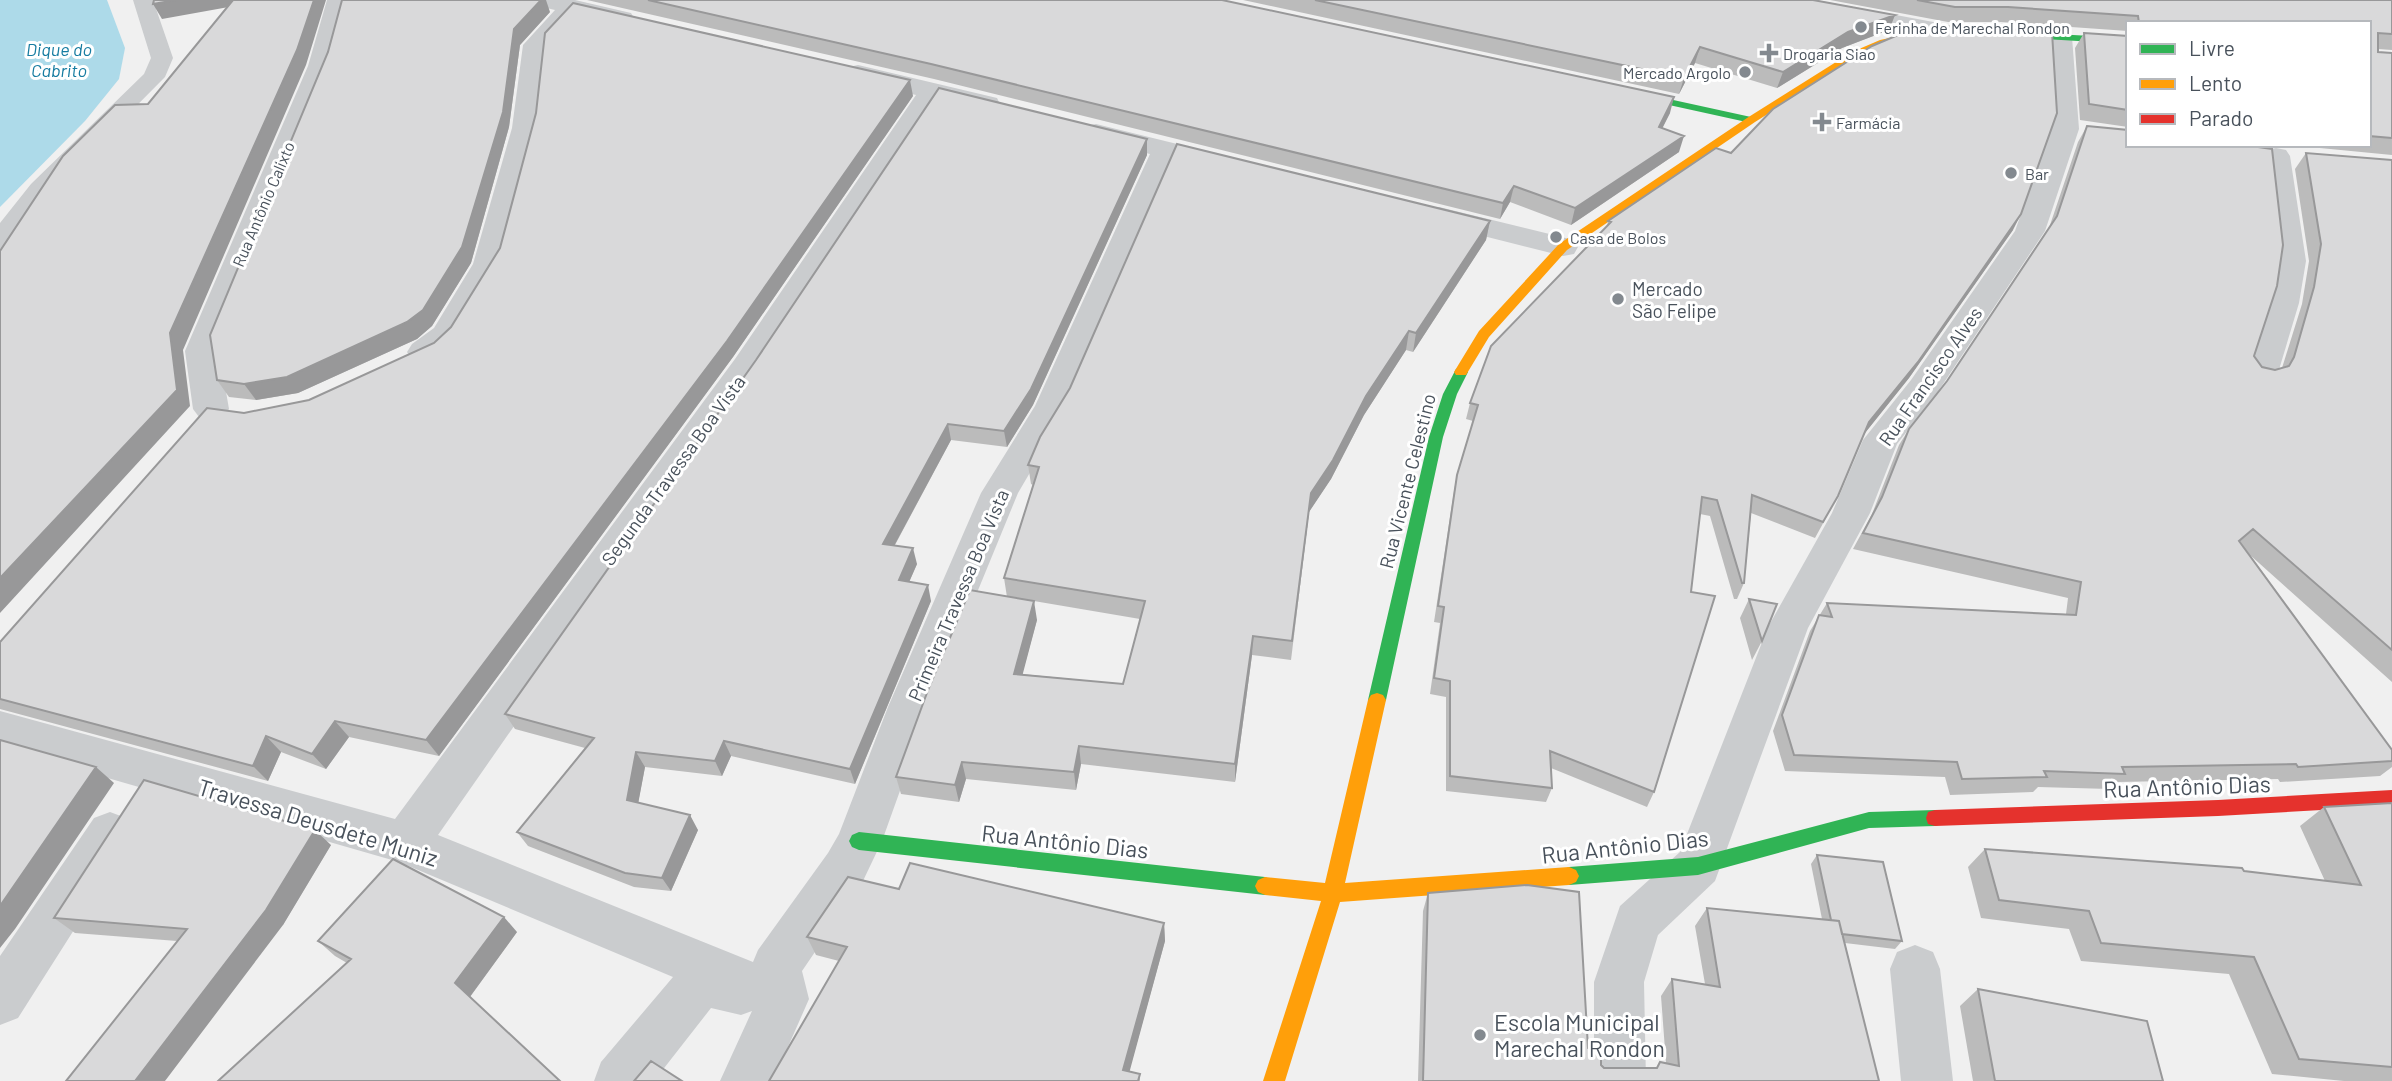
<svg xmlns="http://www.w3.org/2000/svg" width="2392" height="1081" viewBox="0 0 2392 1081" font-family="Barlow,sans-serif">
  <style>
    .water { fill: #addae9 }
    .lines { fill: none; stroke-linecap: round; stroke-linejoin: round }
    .lane { fill: #caccce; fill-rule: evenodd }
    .street { fill: #caccce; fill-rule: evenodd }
    .fast { fill: #30b455; fill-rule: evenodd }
    .slow { fill: #ff9f0a; fill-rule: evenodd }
    .jam { fill: #e5322d; fill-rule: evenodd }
    .wall { fill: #bbb; fill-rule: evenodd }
    .shaded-wall { fill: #989899 }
    .building { fill: #d9d9da; stroke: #989899; stroke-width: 2 }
    .poi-dot { fill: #83898f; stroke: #fff; stroke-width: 2.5 }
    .labels { text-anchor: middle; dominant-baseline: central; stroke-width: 6; stroke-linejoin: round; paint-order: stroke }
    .far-poi-label { font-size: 16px; fill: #48515b; stroke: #fff; text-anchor: start }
    .far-street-label { font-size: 16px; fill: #48515b; stroke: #fff }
    .far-water-label { font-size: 18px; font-style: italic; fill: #167ca1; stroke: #fff }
    .poi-label { font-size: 19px; fill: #48515b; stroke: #fff; text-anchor: start }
    .street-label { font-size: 19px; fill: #48515b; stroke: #fff }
    .near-street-label { font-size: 23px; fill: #48515b; stroke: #fff }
    .near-poi-label { font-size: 23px; fill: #48515b; stroke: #fff; text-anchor: start }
  </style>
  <rect width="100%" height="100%" fill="#f0f0f0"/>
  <path class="water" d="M 0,0 L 107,0 L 125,48 L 119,79 L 85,121 L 0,207 Z"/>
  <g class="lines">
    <path class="lane" d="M 133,0 L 153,0 L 173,58 L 165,77 L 49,194 L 9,247 L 0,249 L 0,223 L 31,184 L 144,74 L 151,58 Z"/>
    <path class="street" d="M 327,0 L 351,0 L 334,66 L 219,351 L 229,409 L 223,417 L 211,421 L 199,417 L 193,409 L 185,351 L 308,66 Z
      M 531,0 L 575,0 L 631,13 L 634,18 L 631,23 L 622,25 L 578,15 L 548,47 L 540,128 L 505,264 L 458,342 L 436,360 L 424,363 L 412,360 L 407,352 L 412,344 L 434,328 L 473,264 L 512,128 L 523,45 L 555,10 L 534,5 Z
      M 1765,0 L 1816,0 L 1944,24 L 1953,26 L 1956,31 L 1953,36 L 1944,38 L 1777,7 L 1768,5 Z
      M 2059,29 L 2068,32 L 2072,37 L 2079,129 L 2045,231 L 1935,396 L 1897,444 L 1870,513 L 1808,628 L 1715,881 L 1658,935 L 1644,982 L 1646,1081 L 1594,1081 L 1594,982 L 1620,906 L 1680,852 L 1768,627 L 1832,513 L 1863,440 L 1911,380 L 2015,231 L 2051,129 L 2046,37 L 2050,32 Z
      M 858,65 L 997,98 L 1000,104 L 997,110 L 987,112 L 939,101 L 759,375 L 438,835 L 753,962 L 758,950 L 828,853 L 839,834 L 888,707 L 981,493 L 1035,406 L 1150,154 L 1086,138 L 1082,132 L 1086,126 L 1096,124 L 1234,158 L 1238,164 L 1234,170 L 1224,173 L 1176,160 L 1069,406 L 1018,493 L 930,707 L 882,841 L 862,883 L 802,971 L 809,999 L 773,1081 L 720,1081 L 752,1011 L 741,1015 L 711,1008 L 654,1081 L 594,1081 L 601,1062 L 673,977 L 399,862 L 0,747 L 0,711 L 395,819 L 735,359 L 916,95 L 849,79 L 845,73 L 849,67 Z
      M 2276,148 L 2286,150 L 2290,156 L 2306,261 L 2299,303 L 2278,373 L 2273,381 L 2261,384 L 2249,381 L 2244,373 L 2267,303 L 2274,261 L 2262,156 L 2266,150 Z
      M 1439,207 L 1574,240 L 1578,247 L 1574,254 L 1563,256 L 1428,222 L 1424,216 L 1428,210 Z
      M 110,812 L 126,818 L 133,833 L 126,848 L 18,1018 L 0,1025 L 0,956 L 94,818 Z
      M 1915,945 L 1933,952 L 1940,969 L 1953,1081 L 1901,1081 L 1890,969 L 1897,952 Z"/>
    <path class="fast" d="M 2001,31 L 2128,38 L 2128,44 L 1997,36 L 1996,34 Z
      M 1623,89 L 1751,117 L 1757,120 L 1751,123 L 1619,94 L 1618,92 Z
      M 1461,367 L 1468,372 L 1457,394 L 1443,437 L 1386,700 L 1383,705 L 1377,707 L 1371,705 L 1368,700 L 1429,437 L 1443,394 L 1456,369 Z
      M 1935,810 L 1942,812 L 1944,818 L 1942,824 L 1935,826 L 1869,828 L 1698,875 L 1569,885 L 1562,882 L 1559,876 L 1562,870 L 1569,867 L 1698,857 L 1869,812 Z
      M 859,832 L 1265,877 L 1272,880 L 1275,886 L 1272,892 L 1265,895 L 859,850 L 852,847 L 849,841 L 852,835 Z"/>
    <path class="slow" d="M 1923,31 L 1928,34 L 1927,36 L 1887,44 L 1860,56 L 1755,122 L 1567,250 L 1489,337 L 1466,375 L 1456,375 L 1454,372 L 1479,331 L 1559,244 L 1747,118 L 1852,52 L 1880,40 Z
      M 1377,693 L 1383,695 L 1386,700 L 1345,883 L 1569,867 L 1576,870 L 1579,876 L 1576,882 L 1569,885 L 1340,902 L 1285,1081 L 1263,1081 L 1321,901 L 1265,895 L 1258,892 L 1255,886 L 1258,880 L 1265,877 L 1325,883 L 1368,700 L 1371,695 Z"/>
    <path class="jam" d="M 2392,790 L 2392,806 L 2218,816 L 1935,826 L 1928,824 L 1926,818 L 1928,812 L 1935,810 L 2218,800 Z"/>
  </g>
  <path class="wall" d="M 587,0 L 1222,0 L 1670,113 L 1662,128 L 1679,152 L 1571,225 L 1510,202 L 1500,219 L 934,79 Z
    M 1243,0 L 1813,0 L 1895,15 L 1889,30 L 1842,48 L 1777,88 L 1695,63 L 1679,94 Z
    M 1830,0 L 2392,0 L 2392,50 L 2378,49 L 2378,52 L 2392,53 L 2392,155 L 2289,145 L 2369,145 L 2369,23 L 2128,23 L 2128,31 L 2001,22 L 1948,22 Z
    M 550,12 L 520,45 L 509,127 L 471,263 L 432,326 L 417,339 L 298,393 L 256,400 L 229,397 L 217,380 L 328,52 Z
    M 2084,33 L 2128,36 L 2128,127 L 2080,120 L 2075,48 Z
    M 913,96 L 733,357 L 439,756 L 349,737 L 326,769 L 281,752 L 268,781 L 0,709 L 0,642 L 244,413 L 309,400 L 434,343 Z
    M 2087,126 L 2254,356 L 2262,367 L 2275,370 L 2282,368 L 2302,304 L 2309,261 L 2295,169 L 2306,153 L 2392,160 L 2392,682 L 2250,555 L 2392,750 L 2392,767 L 2380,776 L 2280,782 L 2278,779 L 2116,782 L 2110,789 L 2038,787 L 2033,792 L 1950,795 L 1945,777 L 1785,771 L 1773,731 L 1810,631 L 1827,603 L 2066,614 L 2068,598 L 1853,549 L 1872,514 L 1899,445 L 1909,429 L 1947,381 L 2049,228 L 2078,142 Z
    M 1147,139 L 1147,155 L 1033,405 L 1007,447 L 951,440 L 895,545 L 917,564 L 909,582 L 931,601 L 855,784 L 731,756 L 722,776 L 645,767 L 638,803 L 698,830 L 671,891 L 634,887 L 528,846 L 517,832 L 585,748 L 515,729 L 505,714 Z
    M 1731,153 L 2013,230 L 1909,378 L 1864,434 L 1838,496 L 1815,538 L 1751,513 L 1744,583 L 1737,599 L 1734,599 L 1710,516 L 1700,514 L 1654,792 L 1647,807 L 1551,768 L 1552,788 L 1546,802 L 1446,791 L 1446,697 L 1430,694 L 1440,623 L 1434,622 L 1454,491 L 1457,475 L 1473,421 L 1466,419 L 1470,403 L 1607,227 L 1608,221 Z
    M 1490,221 L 1486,240 L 1413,352 L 1406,350 L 1364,415 L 1331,479 L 1309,512 L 1291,660 L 1252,655 L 1235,782 L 1081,764 L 1076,790 L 966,779 L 959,802 L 901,794 L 896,777 L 1007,597 L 1004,578 L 1033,485 L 1031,484 L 1028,465 ZM 1022,599 L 1140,619 L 1123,684 L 1022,674 L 1037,620 Z
    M 1749,599 L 1762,641 L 1752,660 L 1740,618 Z
    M 2392,803 L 2392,1081 L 2344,1081 L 2272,1074 L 2229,974 L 2081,961 L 2069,929 L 1981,918 L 1968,867 L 1985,849 L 2244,871 L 2325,881 L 2300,826 L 2324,807 Z
    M 331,845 L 283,925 L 177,941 L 75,933 L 54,918 Z
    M 1817,855 L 1902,941 L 1895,949 L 1845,943 L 1879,1081 L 1418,1081 L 1423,911 L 1428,893 L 1588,1048 L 1604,1068 L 1656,1068 L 1660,1062 L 1666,1063 L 1661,996 L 1672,979 L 1705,984 L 1695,926 L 1707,908 L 1822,919 L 1811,864 Z
    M 899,889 L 1164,923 L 1165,941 L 1129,1071 L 1140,1074 L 1140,1081 L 769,1081 L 839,961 L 816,955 L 807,937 Z
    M 517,932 L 470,997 L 347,963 L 335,956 L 318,941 Z
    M 1978,989 L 2163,1081 L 1973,1081 L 1960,1006 Z"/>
  <path class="shaded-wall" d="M 176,0 L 249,0 L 251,3 L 162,19 L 153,4 Z
    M 314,0 L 326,0 L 306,65 L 183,350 L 190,406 L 0,613 L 0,578 L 170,333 Z
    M 541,0 L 546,0 L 550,12 L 520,45 L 509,127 L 471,263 L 432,326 L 417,339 L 298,393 L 256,400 L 244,384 L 514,29 Z
    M 1895,15 L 1889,30 L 1842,48 L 1777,88 L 1783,72 L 1848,32 Z
    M 1700,47 L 1695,63 L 1679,94 L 1684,78 Z
    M 910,80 L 913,96 L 733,357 L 439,756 L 426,740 Z
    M 1674,97 L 1670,113 L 1655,143 L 1659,127 Z
    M 1684,136 L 1679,152 L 1571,225 L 1575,208 Z
    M 1147,139 L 1147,155 L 1033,405 L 1007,447 L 1004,431 Z
    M 1514,186 L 1510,202 L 1500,219 L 1503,203 Z
    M 2021,214 L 2013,230 L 1909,378 L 1861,438 L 1869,422 Z
    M 1490,221 L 1486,240 L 1413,352 L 1416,333 Z
    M 1409,331 L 1406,350 L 1364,415 L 1331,479 L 1309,512 L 1291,660 L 1311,493 L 1366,396 Z
    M 948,424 L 951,440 L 887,559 L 883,544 Z
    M 913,548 L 917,564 L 903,596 L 899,580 Z
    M 928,585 L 931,601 L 855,784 L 850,769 Z
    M 1034,601 L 1037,620 L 1018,692 L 1014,674 Z
    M 1253,636 L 1252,655 L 1235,782 L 1235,764 Z
    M 335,721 L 349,737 L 326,769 L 312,754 Z
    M 266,736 L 281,752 L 268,781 L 253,766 Z
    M 724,741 L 731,756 L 722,776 L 715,761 Z
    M 1079,746 L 1081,764 L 1076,790 L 1074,772 Z
    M 636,752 L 645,767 L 636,815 L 627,800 Z
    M 962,762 L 966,779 L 959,802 L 955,785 Z
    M 96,767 L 114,783 L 15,929 L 0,948 L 0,906 Z
    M 690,815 L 698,830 L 671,891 L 662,878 Z
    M 315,830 L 331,845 L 283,925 L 165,1081 L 135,1081 Z
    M 504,917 L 517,932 L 469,998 L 455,983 Z
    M 1164,923 L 1165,941 L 1127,1081 L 1123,1070 Z"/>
  <path class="building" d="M 154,0 L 176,0 L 153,4 Z
    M 233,0 L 314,0 L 297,50 L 170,333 L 177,390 L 0,578 L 0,251 L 63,156 L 115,105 L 148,104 Z
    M 342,0 L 541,0 L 514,29 L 503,112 L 462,247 L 423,310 L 407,322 L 287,377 L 244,384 L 217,380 L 210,335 L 328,52 Z
    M 648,0 L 1222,0 L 1674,97 L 1659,127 L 1684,136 L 1575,208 L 1514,186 L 1503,203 L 931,64 Z
    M 1315,0 L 1813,0 L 1895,15 L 1848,32 L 1783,72 L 1700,47 L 1684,78 Z
    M 1917,0 L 2392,0 L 2392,34 L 2378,33 L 2378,52 L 2392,53 L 2392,138 L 2369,136 L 2369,23 L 2139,23 L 2138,16 L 2008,7 L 1955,7 Z
    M 573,3 L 910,80 L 727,341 L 426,740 L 335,721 L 312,754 L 266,736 L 253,766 L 0,699 L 0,642 L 207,408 L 244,413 L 309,400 L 434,343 L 451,327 L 500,248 L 536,113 L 545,33 Z
    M 1951,26 L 2052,32 L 2057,113 L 2021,214 L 1918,362 L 1869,422 L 1838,496 L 1823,522 L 1752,495 L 1744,583 L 1742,583 L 1717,500 L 1702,497 L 1691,592 L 1715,596 L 1654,792 L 1550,751 L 1552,788 L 1450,776 L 1450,681 L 1434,678 L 1444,607 L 1438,606 L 1457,475 L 1478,405 L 1470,403 L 1491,346 L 1611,222 L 1608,221 L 1716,148 L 1731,153 L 1773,109 L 1872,46 L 1898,35 Z
    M 2084,33 L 2128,36 L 2128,110 L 2089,104 Z
    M 939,88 L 1147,139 L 1031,389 L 1004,431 L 948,424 L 883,544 L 913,548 L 899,580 L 928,585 L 850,769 L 724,741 L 715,761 L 636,752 L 627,800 L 690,815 L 662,878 L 625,873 L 517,832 L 594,738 L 505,714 L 756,360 Z
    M 2087,126 L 2128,130 L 2128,145 L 2244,145 L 2272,149 L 2283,245 L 2277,286 L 2254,356 L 2262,367 L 2275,370 L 2289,366 L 2294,357 L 2314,287 L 2321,244 L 2306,153 L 2392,160 L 2392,650 L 2253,529 L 2239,541 L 2392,750 L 2392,761 L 2298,767 L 2296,764 L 2122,767 L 2125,774 L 2044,771 L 2047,777 L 1962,779 L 1957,762 L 1794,755 L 1782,715 L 1819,615 L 1832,617 L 1827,603 L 2076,615 L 2081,582 L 1863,533 L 1882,497 L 1909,429 L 1947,381 L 2057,216 Z
    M 1177,144 L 1490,221 L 1416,333 L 1409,331 L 1366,396 L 1333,460 L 1311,493 L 1292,641 L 1253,636 L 1235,764 L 1079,746 L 1074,772 L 962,762 L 955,785 L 896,777 L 928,690 L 970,590 L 1034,601 L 1014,674 L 1123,684 L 1145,601 L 1004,578 L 1039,467 L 1028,465 L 1040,437 L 1070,388 Z
    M 1749,599 L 1777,604 L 1762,641 Z
    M 0,740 L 96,767 L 0,906 Z
    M 144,780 L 315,830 L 266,910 L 135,1081 L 66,1081 L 187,929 L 54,918 Z
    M 2392,803 L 2392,1067 L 2299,1059 L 2254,957 L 2101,943 L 2089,911 L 1999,900 L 1985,849 L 2242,868 L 2244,871 L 2361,885 L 2324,807 Z
    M 1817,855 L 1883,862 L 1902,941 L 1842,934 L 1839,921 L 1831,920 Z
    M 393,859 L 504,917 L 455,983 L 560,1081 L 218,1081 L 351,959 L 318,941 Z
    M 910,863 L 1164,923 L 1123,1070 L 1140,1074 L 1138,1081 L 769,1081 L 847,947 L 807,937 L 848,877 L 899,889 Z
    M 1527,885 L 1579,892 L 1588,1048 L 1601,1051 L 1601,1065 L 1604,1068 L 1657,1068 L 1660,1062 L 1679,1066 L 1672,979 L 1720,987 L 1707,908 L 1839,921 L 1879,1081 L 1423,1081 L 1428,893 Z
    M 1978,989 L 2147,1021 L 2163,1081 L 1995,1081 Z
    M 651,1061 L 682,1081 L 634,1081 Z"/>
  <g class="poi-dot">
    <circle cx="1861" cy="27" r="7"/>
    <path d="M1765.5 42.5h7v7h7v7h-7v7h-7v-7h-7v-7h7z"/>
    <circle cx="1745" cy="72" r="7"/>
    <path d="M1818.5 111.5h7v7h7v7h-7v7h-7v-7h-7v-7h7z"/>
    <circle cx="2011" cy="173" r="7"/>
    <circle cx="1556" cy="237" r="7"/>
    <circle cx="1618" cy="299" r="7"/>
    <circle cx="1480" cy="1035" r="7"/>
  </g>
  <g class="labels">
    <g class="far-poi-label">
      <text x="1875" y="27">Ferinha de Marechal Rondon</text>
      <text x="1783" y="53">Drogaria Siao</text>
      <text x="1731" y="72" text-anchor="end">Mercado Argolo</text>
      <text x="1836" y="122">Farmácia</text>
      <text x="2025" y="173">Bar</text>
      <text x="1570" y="237">Casa de Bolos</text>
    </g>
    <g class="far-street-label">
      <text transform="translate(263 204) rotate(-67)">Rua Antônio Calixto</text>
    </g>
    <g class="far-water-label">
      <text x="59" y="49">Dique do<tspan x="59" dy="21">Cabrito</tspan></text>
    </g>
    <g class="poi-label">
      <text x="1632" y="288">Mercado<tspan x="1632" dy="22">São Felipe</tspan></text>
    </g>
    <g class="street-label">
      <text transform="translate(1930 376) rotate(-55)">Rua Francisco Alves</text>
      <text transform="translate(673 470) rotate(-54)">Segunda Travessa Boa Vista</text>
      <text transform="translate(1407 481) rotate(-76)">Rua Vicente Celestino</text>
      <text transform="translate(958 595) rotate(-67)">Primeira Travessa Boa Vista</text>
    </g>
    <g class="near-street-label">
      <text transform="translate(2187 786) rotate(-2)">Rua Antônio Dias</text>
      <text transform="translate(318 822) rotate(17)">Travessa Deusdete Muniz</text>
      <text transform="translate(1065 841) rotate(6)">Rua Antônio Dias</text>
      <text transform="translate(1625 846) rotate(-6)">Rua Antônio Dias</text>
    </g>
    <g class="near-poi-label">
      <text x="1494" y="1022">Escola Municipal<tspan x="1494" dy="26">Marechal Rondon</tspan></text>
    </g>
  </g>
  <rect x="2126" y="21" width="245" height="126" fill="#ffffff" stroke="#b6b9bd" stroke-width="2"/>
  <rect x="2140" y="44" width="35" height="10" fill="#30b455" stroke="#b6b9bd" stroke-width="2"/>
  <text x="2189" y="56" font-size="21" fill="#48515b">Livre</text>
  <rect x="2140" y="79" width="35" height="10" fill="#ff9f0a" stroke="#b6b9bd" stroke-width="2"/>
  <text x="2189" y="91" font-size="21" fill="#48515b">Lento</text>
  <rect x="2140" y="114" width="35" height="10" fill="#e5322d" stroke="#b6b9bd" stroke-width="2"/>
  <text x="2189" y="126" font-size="21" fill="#48515b">Parado</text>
</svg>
